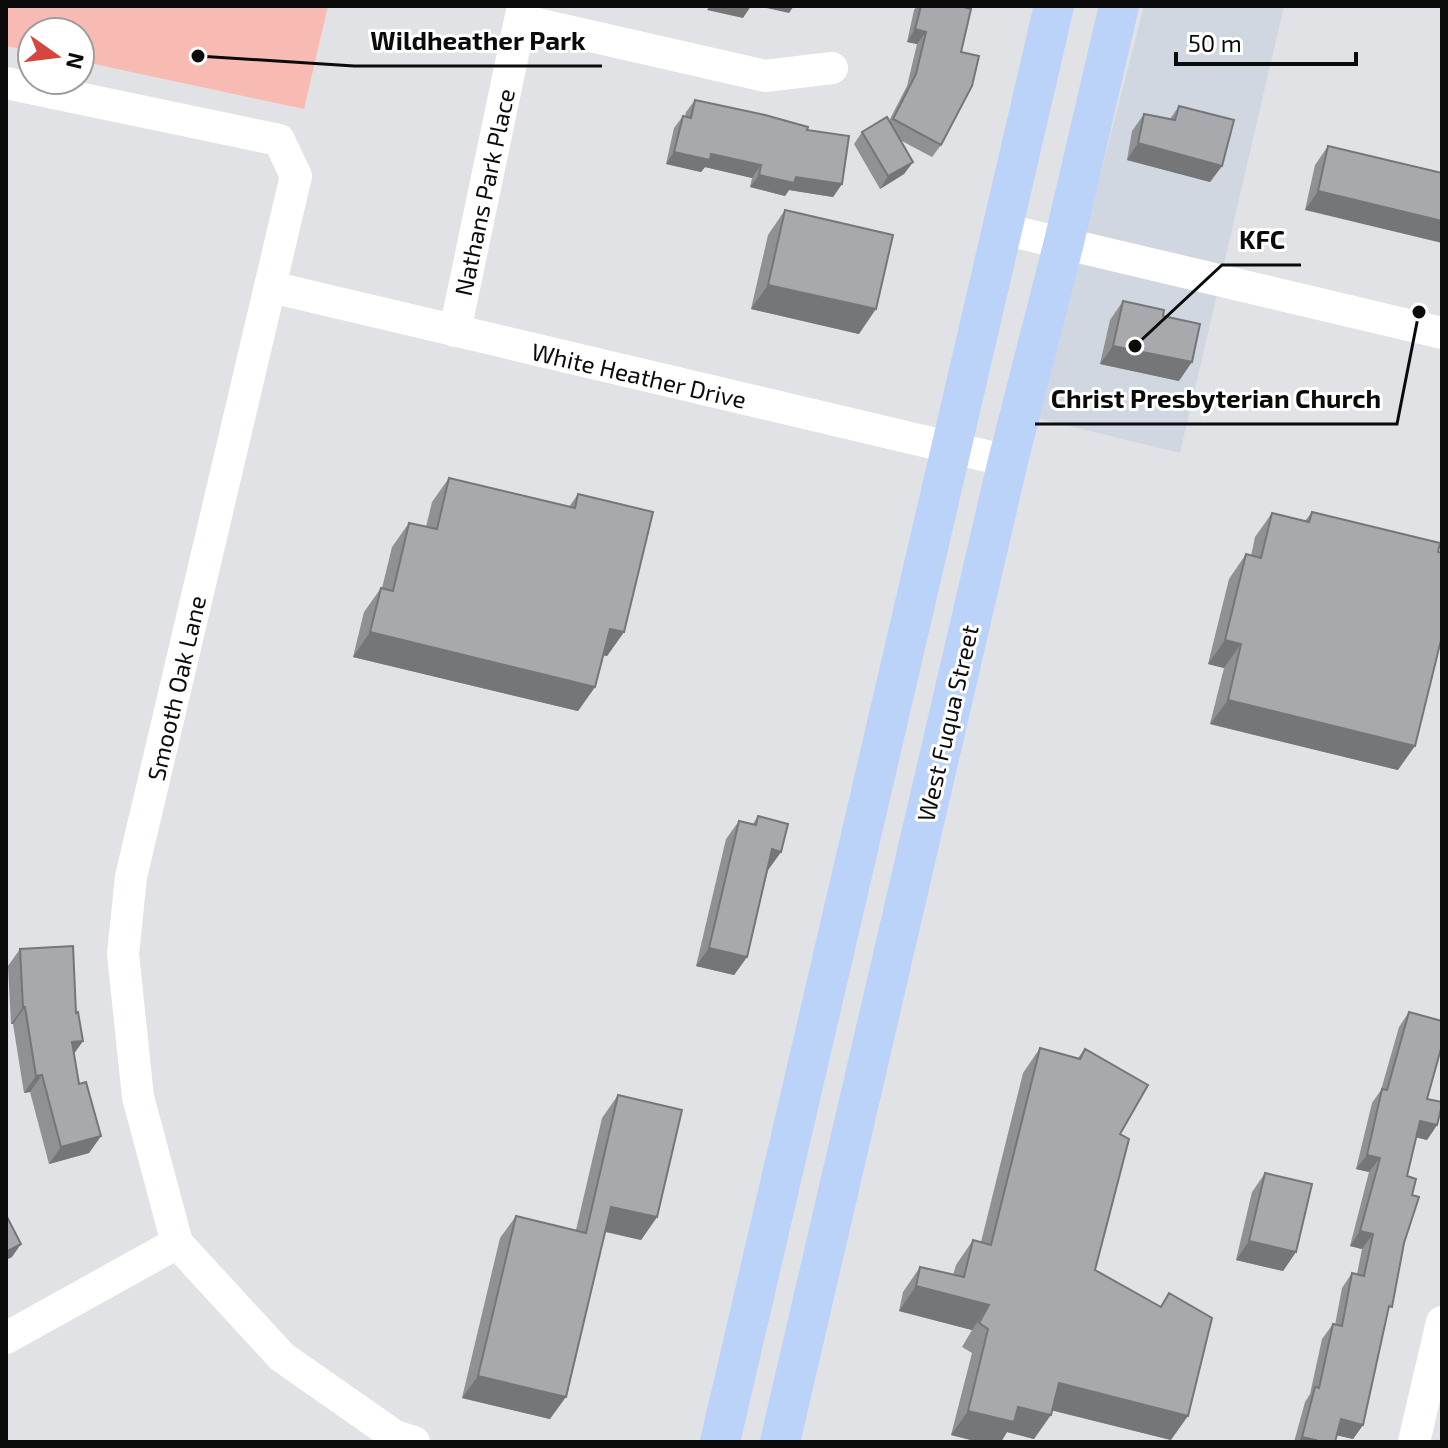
<svg xmlns="http://www.w3.org/2000/svg" width="1448" height="1448" viewBox="0 0 1448 1448" font-family="'Exo 2',sans-serif">
  <style>
    .built { fill: #d1d7e1 }
    .green { fill: #f8bbb3 }
    .lines { fill: none; stroke-linecap: round; stroke-linejoin: round }
    .minor { stroke: #fff; stroke-width: 32 }
    .major { stroke: #bbd3f8; stroke-width: 40 }
    .wall { fill: #909194 }
    .shaded-wall { fill: #757678 }
    .building { fill: #a7a9ac; stroke: #757678; stroke-width: 2 }
    .labels { text-anchor: middle; dominant-baseline: central; stroke-width: 6; stroke-linejoin: round; paint-order: stroke }
    .street-label { font-size: 24px; fill: #0b0b0c; stroke: #fff }
    .leader { fill: none; stroke: #0b0b0c; stroke-width: 3 }
    .callout-dot { fill: #0b0b0c; stroke: #fff; stroke-width: 3 }
    .callout-label { font-size: 26px; text-anchor: middle; font-weight: bold; fill: #0b0b0c; stroke: #fff; stroke-width: 6; stroke-linejoin: round; paint-order: stroke }
  </style>
  <rect width="100%" height="100%" fill="#e0e2e5"/>
  <path class="built" d="M 1144,6 L 1284,6 L 1180,453 L 1037,418 Z"/>
  <path class="green" d="M 6,6 L 328,6 L 304,109 L 80,61 L 80,32 L 32,32 L 32,51 L 6,46 Z"/>
  <g class="lines">
    <path class="minor" d="M 520,20 L 765,76 L 832,68
      M 6,83 L 279,140 L 296,176 L 131,877 L 123,954 L 138,1097 L 177,1243 L 282,1357 L 395,1436 L 414,1442
      M 1003,229 L 1442,333
      M 271,287 L 1008,461
      M 455,331 L 523,6
      M 6,1338 L 177,1243
      M 1414,1442 L 1442,1322"/>
    <path class="major" d="M 720,1442 L 1054,6
      M 780,1442 L 1008,461 L 1064,242 L 1119,6"/>
  </g>
  <path class="wall" d="M 917,6 L 960,6 L 941,145 L 932,157 L 900,140 L 913,162 L 904,174 L 880,189 L 854,144 L 862,132 L 889,121 L 907,86 L 917,44 L 907,42 L 914,10 Z
    M 695,100 L 807,130 L 842,184 L 833,197 L 789,190 L 785,196 L 750,187 L 752,178 L 705,167 L 701,172 L 666,164 L 674,128 L 683,116 L 685,116 L 686,112 Z
    M 1179,106 L 1222,166 L 1210,182 L 1127,160 L 1132,131 L 1144,114 L 1170,119 Z
    M 1328,146 L 1442,173 L 1305,210 L 1315,165 Z
    M 785,210 L 859,334 L 751,309 L 768,235 Z
    M 1123,301 L 1163,316 L 1179,381 L 1100,364 L 1110,320 Z
    M 449,478 L 569,507 L 578,494 L 624,632 L 607,656 L 603,655 L 595,687 L 578,711 L 353,657 L 364,612 L 381,588 L 382,588 L 392,547 L 409,523 L 426,527 L 432,502 Z
    M 1312,512 L 1398,770 L 1210,724 L 1224,668 L 1208,664 L 1229,579 L 1246,554 L 1251,556 L 1255,537 L 1272,513 L 1305,521 Z
    M 758,816 L 781,852 L 768,870 L 747,957 L 734,975 L 696,966 L 726,839 L 739,821 L 753,824 Z
    M 20,949 L 76,1013 L 83,1041 L 74,1053 L 79,1084 L 101,1136 L 89,1153 L 49,1164 L 30,1092 L 24,1093 L 13,1024 L 11,1024 L 8,966 Z
    M 1409,1012 L 1427,1099 L 1437,1125 L 1427,1140 L 1416,1137 L 1407,1176 L 1412,1195 L 1404,1243 L 1387,1313 L 1363,1425 L 1353,1439 L 1337,1435 L 1335,1442 L 1294,1442 L 1305,1402 L 1310,1394 L 1322,1339 L 1333,1324 L 1335,1325 L 1342,1288 L 1352,1273 L 1357,1274 L 1362,1249 L 1350,1246 L 1369,1172 L 1356,1169 L 1372,1103 L 1381,1090 L 1399,1027 Z
    M 1040,1048 L 1078,1058 L 1085,1049 L 1120,1134 L 1095,1270 L 1160,1307 L 1169,1293 L 1171,1440 L 1052,1410 L 1034,1439 L 1007,1432 L 1001,1442 L 979,1442 L 951,1435 L 972,1353 L 962,1347 L 972,1330 L 899,1311 L 903,1292 L 920,1267 L 953,1275 L 956,1265 L 973,1240 L 981,1242 L 1023,1073 Z
    M 618,1095 L 657,1217 L 641,1240 L 605,1232 L 550,1419 L 462,1398 L 500,1238 L 516,1216 L 576,1230 L 602,1118 Z
    M 1265,1173 L 1296,1252 L 1283,1271 L 1236,1260 L 1252,1192 Z"/>
  <path class="shaded-wall" d="M 710,6 L 751,6 L 743,18 L 707,10 Z
    M 758,6 L 794,6 L 789,13 Z
    M 915,29 L 926,32 L 917,44 L 907,42 Z
    M 1138,143 L 1222,166 L 1210,182 L 1127,160 Z
    M 674,152 L 711,154 L 761,165 L 752,178 L 705,167 L 701,172 L 666,164 Z
    M 913,162 L 904,174 L 880,189 L 888,176 Z
    M 759,175 L 796,177 L 842,184 L 833,197 L 789,190 L 785,196 L 750,187 Z
    M 1318,191 L 1442,221 L 1442,243 L 1305,210 Z
    M 768,285 L 876,309 L 859,334 L 751,309 Z
    M 1113,346 L 1192,362 L 1179,381 L 1100,364 Z
    M 610,629 L 624,632 L 607,656 L 593,653 Z
    M 370,632 L 595,687 L 578,711 L 353,657 Z
    M 1225,640 L 1241,644 L 1224,668 L 1208,664 Z
    M 1228,700 L 1415,746 L 1398,770 L 1210,724 Z
    M 772,849 L 781,852 L 768,870 L 759,868 Z
    M 709,948 L 747,957 L 734,975 L 696,966 Z
    M 23,1007 L 25,1007 L 13,1024 L 11,1024 Z
    M 83,1041 L 71,1058 L 72,1042 Z
    M 42,1075 L 30,1092 L 24,1093 L 36,1076 Z
    M 1420,1121 L 1437,1125 L 1427,1140 L 1410,1136 Z
    M 101,1136 L 89,1153 L 49,1164 L 61,1147 Z
    M 1367,1155 L 1380,1158 L 1369,1172 L 1356,1169 Z
    M 611,1207 L 657,1217 L 641,1240 L 595,1229 Z
    M 1360,1231 L 1373,1234 L 1362,1249 L 1350,1246 Z
    M 1249,1241 L 1296,1252 L 1283,1271 L 1236,1260 Z
    M 21,1244 L 12,1257 L 6,1260 L 6,1252 Z
    M 916,1286 L 989,1305 L 972,1330 L 899,1311 Z
    M 478,1376 L 566,1397 L 550,1419 L 462,1398 Z
    M 1059,1383 L 1188,1416 L 1171,1440 L 1042,1408 Z
    M 1018,1407 L 1051,1415 L 1034,1439 L 1007,1432 L 1001,1442 L 979,1442 L 951,1435 L 968,1411 Z
    M 1341,1419 L 1363,1425 L 1353,1439 L 1331,1434 Z
    M 1302,1437 L 1316,1440 L 1315,1442 L 1298,1442 Z"/>
  <path class="building" d="M 921,6 L 960,6 L 971,9 L 961,52 L 979,56 L 972,86 L 941,145 L 893,119 L 916,74 L 926,32 L 915,29 Z
    M 695,100 L 765,115 L 808,127 L 807,130 L 849,136 L 842,184 L 796,177 L 794,183 L 759,175 L 761,165 L 711,154 L 710,160 L 674,152 L 683,116 L 691,118 Z
    M 1179,106 L 1234,120 L 1222,166 L 1138,143 L 1144,114 L 1175,120 Z
    M 887,117 L 913,162 L 888,176 L 862,132 Z
    M 1328,146 L 1442,173 L 1442,221 L 1318,191 Z
    M 785,210 L 893,235 L 876,309 L 768,285 Z
    M 1123,301 L 1164,310 L 1163,316 L 1200,324 L 1192,362 L 1113,346 Z
    M 449,478 L 575,508 L 578,494 L 653,512 L 624,632 L 610,629 L 595,687 L 370,632 L 381,588 L 393,591 L 409,523 L 437,529 Z
    M 1312,512 L 1440,543 L 1438,552 L 1442,553 L 1442,636 L 1415,746 L 1228,700 L 1241,644 L 1225,640 L 1246,554 L 1261,558 L 1272,513 L 1309,522 Z
    M 758,816 L 788,824 L 781,852 L 772,849 L 747,957 L 709,948 L 739,821 L 756,825 Z
    M 73,946 L 76,1013 L 78,1012 L 83,1041 L 72,1042 L 79,1084 L 86,1082 L 101,1136 L 61,1147 L 42,1075 L 36,1076 L 25,1007 L 23,1007 L 20,949 Z
    M 1409,1012 L 1442,1021 L 1442,1045 L 1427,1099 L 1442,1102 L 1442,1105 L 1437,1125 L 1420,1121 L 1407,1176 L 1416,1179 L 1412,1195 L 1419,1197 L 1404,1243 L 1392,1307 L 1389,1306 L 1363,1425 L 1341,1419 L 1335,1442 L 1316,1442 L 1316,1440 L 1302,1437 L 1315,1387 L 1319,1388 L 1333,1324 L 1342,1326 L 1352,1273 L 1364,1276 L 1373,1234 L 1360,1231 L 1380,1158 L 1367,1155 L 1382,1089 L 1387,1090 Z
    M 1040,1048 L 1080,1059 L 1085,1049 L 1148,1085 L 1120,1134 L 1129,1139 L 1095,1270 L 1161,1307 L 1169,1293 L 1212,1318 L 1188,1416 L 1059,1383 L 1051,1415 L 1018,1407 L 1014,1422 L 968,1411 L 988,1329 L 979,1323 L 989,1305 L 916,1286 L 920,1267 L 964,1277 L 973,1240 L 991,1245 Z
    M 618,1095 L 682,1110 L 657,1217 L 611,1207 L 566,1397 L 478,1376 L 516,1216 L 586,1233 Z
    M 1265,1173 L 1312,1184 L 1296,1252 L 1249,1241 Z
    M 6,1215 L 21,1244 L 6,1252 Z"/>
  <g class="labels">
    <g class="street-label">
      <text transform="translate(484 192) rotate(-78)">Nathans Park Place</text>
      <text transform="translate(639 375) rotate(13)">White Heather Drive</text>
      <text transform="translate(176 688) rotate(-77)">Smooth Oak Lane</text>
      <text transform="translate(947 723) rotate(-77)">West Fuqua Street</text>
    </g>
  </g>
  <path class="leader" d="M198 56L354 66H602M1135 346L1222 265H1301M1419 312L1397 424H1035"/>
  <g class="callout-dot">
    <circle cx="198" cy="56" r="8"/>
    <circle cx="1135" cy="346" r="8"/>
    <circle cx="1419" cy="312" r="8"/>
  </g>
  <g class="callout-label">
    <text x="478" y="50">Wildheather Park</text>
    <text x="1262" y="249">KFC</text>
    <text x="1216" y="408">Christ Presbyterian Church</text>
  </g>
  <rect width="1448" height="1448" fill="none" stroke="#0b0b0c" stroke-width="16"/>
  <g transform="translate(56 56) rotate(104)"><circle r="38" fill="#ffffff" stroke="#9d9d9e" stroke-width="2"/>
  <path d="M0-6L14 30L0 20L-14 30Z" fill="#d4463f"/>
  <text y="-12" font-size="22" font-weight="bold" text-anchor="middle" fill="#0b0b0c">N</text>
  </g>
  <path d="M1176 52v12h180v-12" fill="none" stroke="#0b0b0c" stroke-width="4"/>
  <text x="1188" y="52" font-size="24" fill="#0b0b0c" stroke="#ffffff" stroke-width="6" paint-order="stroke">50 m</text>
</svg>
